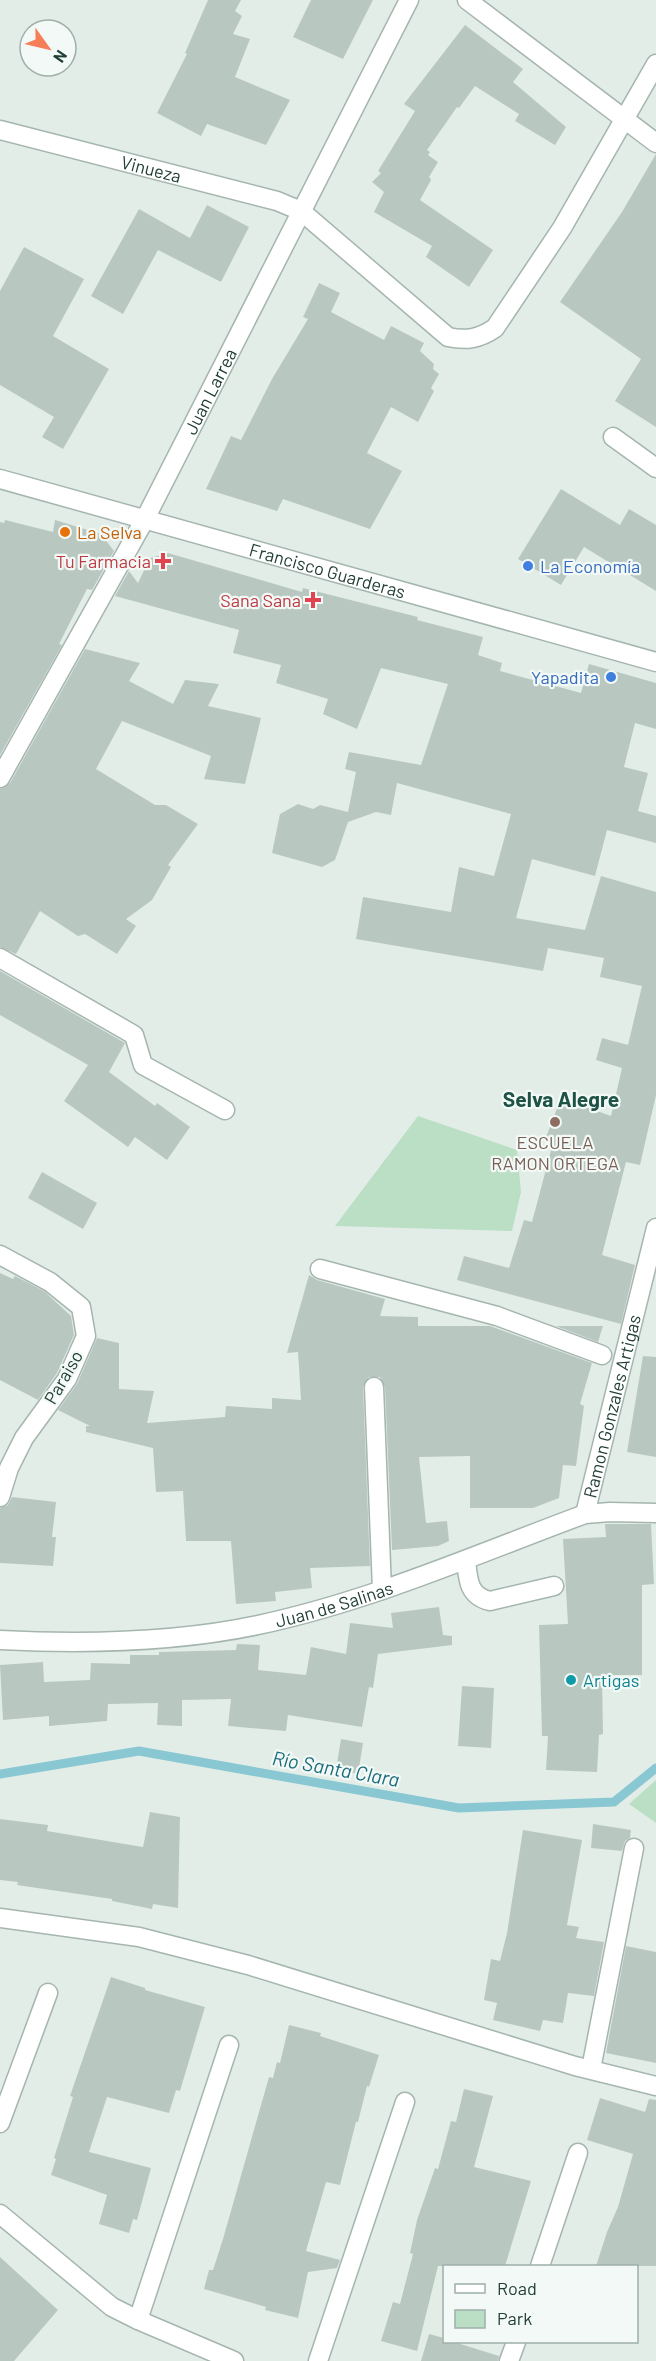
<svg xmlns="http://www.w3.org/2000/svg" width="656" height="2361" viewBox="0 0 656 2361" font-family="Barlow,sans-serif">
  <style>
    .green { fill: #bbdfc5 }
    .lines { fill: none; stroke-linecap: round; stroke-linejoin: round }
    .stream { stroke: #89c8d3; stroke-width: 9 }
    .building { fill: #b8c8c1 }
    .minor-casing { stroke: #a5b5af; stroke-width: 21 }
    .minor { stroke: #fff; stroke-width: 18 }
    .food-dot { fill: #e8710a; stroke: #f3f9f6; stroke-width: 2 }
    .health-dot { fill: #e0444e; stroke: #f3f9f6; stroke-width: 2 }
    .shop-dot { fill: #3f7fe0; stroke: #f3f9f6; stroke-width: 2 }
    .education-dot { fill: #8d6e63; stroke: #f3f9f6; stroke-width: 2 }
    .culture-dot { fill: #0f9aa8; stroke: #f3f9f6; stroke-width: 2 }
    .labels { text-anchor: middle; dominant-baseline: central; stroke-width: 4.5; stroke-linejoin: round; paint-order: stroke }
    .street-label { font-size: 18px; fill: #223f37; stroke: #f3f9f6 }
    .food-label { font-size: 18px; fill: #c56008; stroke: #f3f9f6; text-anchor: start }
    .health-label { font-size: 18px; fill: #be3a42; stroke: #f3f9f6; text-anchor: end }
    .shop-label { font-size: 18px; fill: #366cbe; stroke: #f3f9f6; text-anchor: start }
    .education-label { font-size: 18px; fill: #785e54; stroke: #f3f9f6 }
    .culture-label { font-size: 18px; fill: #0d838f; stroke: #f3f9f6; text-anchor: start }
    .water-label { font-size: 20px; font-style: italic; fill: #1a6c7d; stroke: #f3f9f6 }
    .quarter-label { font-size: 21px; font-weight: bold; fill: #1d5245; stroke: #f3f9f6 }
  </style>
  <rect width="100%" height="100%" fill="#e3ede8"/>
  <path class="green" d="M 418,1116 L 517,1150 L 521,1192 L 512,1231 L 335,1226 Z
    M 656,1780 L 656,1823 L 629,1804 Z"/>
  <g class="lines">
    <path class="stream" d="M 0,1774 L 139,1751 L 459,1808 L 614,1802 L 656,1768"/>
  </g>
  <path class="building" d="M 208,0 L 241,0 L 235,11 L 242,16 L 233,34 L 250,39 L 235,77 L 290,100 L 266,145 L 207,124 L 201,136 L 157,113 L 187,54 L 185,53 Z
    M 311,0 L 373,0 L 343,59 L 293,37 Z
    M 465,25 L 523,69 L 513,82 L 566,127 L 555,145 L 515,121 L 519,114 L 475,86 L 459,108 L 457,107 L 427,150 L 430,152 L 428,155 L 438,162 L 429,177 L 431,180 L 420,200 L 493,250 L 469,287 L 426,257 L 432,246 L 374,212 L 384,192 L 372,182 L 381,173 L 378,171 L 415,111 L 404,104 Z
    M 656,154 L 656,427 L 615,401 L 641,359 L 560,302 L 622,212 Z
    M 207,205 L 249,227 L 221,282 L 158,250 L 123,314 L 91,296 L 139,209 L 190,238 Z
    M 24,247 L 84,279 L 53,336 L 109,369 L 63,449 L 42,437 L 54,417 L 0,385 L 0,291 Z
    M 319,283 L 340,293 L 331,312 L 384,340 L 391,326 L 424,343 L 420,351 L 434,364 L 433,369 L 439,374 L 431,388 L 434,391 L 418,422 L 391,407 L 367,453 L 402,471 L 370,529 L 283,499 L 277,511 L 206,489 L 231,436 L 241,440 L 272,379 L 308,319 L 303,317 Z
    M 561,489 L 620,525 L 629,509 L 656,525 L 656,591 L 584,547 L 561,585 L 518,559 Z
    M 5,520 L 53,532 L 55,520 L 101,534 L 114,551 L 92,590 L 87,589 L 59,644 L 62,645 L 0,755 L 0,522 L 4,523 Z
    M 168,553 L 302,592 L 303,588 L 418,617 L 417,620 L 483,637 L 478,655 L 502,663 L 500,671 L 581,693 L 589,664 L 656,683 L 656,729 L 635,723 L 624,767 L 648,773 L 638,811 L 656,816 L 656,843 L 607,830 L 595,876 L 532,859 L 516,918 L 585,930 L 601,876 L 656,892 L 656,1095 L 640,1165 L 626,1162 L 602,1255 L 635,1265 L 621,1324 L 457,1280 L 464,1256 L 509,1268 L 524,1220 L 532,1222 L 553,1143 L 545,1140 L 561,1098 L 611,1116 L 622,1068 L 596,1060 L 602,1038 L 628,1045 L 642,986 L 600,977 L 604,958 L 548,948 L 543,971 L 356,939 L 363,897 L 451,912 L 459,867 L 494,876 L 511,814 L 397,783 L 391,815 L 376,812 L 348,822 L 335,860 L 322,867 L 272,853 L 280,814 L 298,804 L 313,809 L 320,805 L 348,812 L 356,772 L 345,769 L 349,752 L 421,765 L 448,684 L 381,668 L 357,729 L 323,714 L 328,699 L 276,683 L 281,665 L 233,653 L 239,630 L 115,596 L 129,571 L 138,583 L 150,558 Z
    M 85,649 L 140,663 L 129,681 L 173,704 L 185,680 L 219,684 L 208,706 L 261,718 L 245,784 L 204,779 L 211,756 L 122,721 L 96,769 L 155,805 L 166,805 L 198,824 L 168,865 L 171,867 L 152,900 L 126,919 L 136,926 L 117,954 L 85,934 L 78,936 L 40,911 L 16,954 L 0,947 L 0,789 L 10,783 Z
    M 0,971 L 125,1043 L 109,1072 L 155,1106 L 157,1103 L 190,1127 L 167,1160 L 135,1137 L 128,1147 L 64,1101 L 88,1065 L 0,1015 Z
    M 42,1172 L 97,1203 L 83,1229 L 28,1198 Z
    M 0,1273 L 13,1279 L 15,1276 L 44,1291 L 71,1316 L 74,1335 L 57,1373 L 38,1400 L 0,1380 Z
    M 309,1275 L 317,1280 L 385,1299 L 380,1316 L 418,1317 L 418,1326 L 490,1326 L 592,1363 L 580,1404 L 584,1406 L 576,1466 L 563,1465 L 559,1498 L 533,1508 L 470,1508 L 470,1456 L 419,1457 L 426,1523 L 447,1521 L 449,1541 L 438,1546 L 392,1550 L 385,1387 L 380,1377 L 369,1377 L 363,1387 L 370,1566 L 310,1568 L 312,1588 L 275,1592 L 276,1601 L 236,1604 L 231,1541 L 186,1541 L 183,1491 L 156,1492 L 153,1448 L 86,1432 L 86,1426 L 90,1426 L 58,1410 L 77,1384 L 97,1338 L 119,1343 L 119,1389 L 154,1391 L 147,1423 L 225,1417 L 226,1406 L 272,1409 L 272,1398 L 301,1400 L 298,1352 L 287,1353 Z
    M 556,1326 L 603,1326 L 598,1342 Z
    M 643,1356 L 656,1357 L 656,1457 L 627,1452 Z
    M 12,1497 L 56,1502 L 52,1537 L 56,1537 L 53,1566 L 0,1563 L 0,1508 L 8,1505 Z
    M 605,1524 L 651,1524 L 654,1584 L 642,1585 L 642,1675 L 602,1675 L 603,1734 L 599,1735 L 597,1772 L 546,1770 L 548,1736 L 542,1736 L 539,1625 L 568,1624 L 563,1539 L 606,1537 Z
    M 439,1607 L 443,1635 L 452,1636 L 452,1645 L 378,1654 L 373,1688 L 369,1687 L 362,1727 L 288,1715 L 286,1731 L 228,1726 L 231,1699 L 182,1700 L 182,1726 L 157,1725 L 158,1703 L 108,1704 L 107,1721 L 49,1726 L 49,1716 L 3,1720 L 0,1665 L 43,1662 L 44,1682 L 90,1680 L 91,1663 L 130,1664 L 130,1655 L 159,1655 L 159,1652 L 236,1650 L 237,1644 L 260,1645 L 258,1670 L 306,1675 L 311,1647 L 346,1654 L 350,1623 L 393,1628 L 391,1613 Z
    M 462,1686 L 494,1688 L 491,1748 L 458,1746 Z
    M 341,1739 L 363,1743 L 358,1774 L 336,1770 Z
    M 150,1812 L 180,1817 L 178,1908 L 153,1904 L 152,1909 L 112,1901 L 112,1899 L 17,1885 L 18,1882 L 0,1880 L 0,1819 L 48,1825 L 47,1831 L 143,1847 Z
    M 593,1824 L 631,1830 L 630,1838 L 625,1841 L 622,1851 L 591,1848 Z
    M 523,1830 L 582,1840 L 567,1925 L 579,1927 L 576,1938 L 604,1942 L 594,1996 L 568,1993 L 563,2023 L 543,2020 L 540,2031 L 493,2020 L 497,2003 L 484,2000 L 491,1959 L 500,1961 L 507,1933 Z
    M 626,1946 L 656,1952 L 656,2063 L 606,2053 Z
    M 111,1977 L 145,1988 L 145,1990 L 205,2007 L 180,2091 L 176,2090 L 169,2113 L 107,2097 L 89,2152 L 151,2168 L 137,2220 L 133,2219 L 129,2233 L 99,2224 L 107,2195 L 51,2175 L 56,2159 L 54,2158 L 73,2097 L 70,2096 Z
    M 289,2025 L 321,2033 L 320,2036 L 379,2055 L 369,2087 L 367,2086 L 358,2122 L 356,2122 L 340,2185 L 326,2182 L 306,2251 L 340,2260 L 337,2268 L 308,2272 L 298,2318 L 265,2310 L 266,2307 L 204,2289 L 209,2270 L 213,2270 L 223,2239 L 269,2077 L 273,2078 L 277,2062 L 280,2063 Z
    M 464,2089 L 493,2096 L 474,2167 L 531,2181 L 505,2266 L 438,2266 L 417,2351 L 381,2341 L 393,2302 L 400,2304 L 413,2254 L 410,2253 L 417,2220 L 435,2168 L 438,2169 L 451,2121 L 456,2122 Z
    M 600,2098 L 645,2112 L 649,2099 L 656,2100 L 656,2266 L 596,2266 L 607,2232 L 618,2207 L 633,2154 L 587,2140 Z
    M 0,2257 L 58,2310 L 14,2361 L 0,2361 Z
    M 429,2334 L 444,2338 L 444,2342 L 454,2342 L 499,2356 L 498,2361 L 421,2361 Z"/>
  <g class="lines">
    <defs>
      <g id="minor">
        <path d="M 467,0 L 656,143"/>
        <path id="s1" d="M 0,130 L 277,201 L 301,211 L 448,337 C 466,341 479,339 495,328 L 562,228 L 656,64"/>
        <path d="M 613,437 L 656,468"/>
        <path id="s2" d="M 0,479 L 656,662"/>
        <path id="s3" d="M 0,778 L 145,519 L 409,0"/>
        <path d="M 0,958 L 134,1035 L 143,1065 L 225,1110"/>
        <path d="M 0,1255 L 50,1282 L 81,1307 L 86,1336 L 67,1379 L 24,1438 L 9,1468 L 0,1497"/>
        <path d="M 320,1269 L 497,1316 L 602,1355"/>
        <path d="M 374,1387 L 382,1590"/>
        <path id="s4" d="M 585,1514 L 656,1228"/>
        <path d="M 466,1560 C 468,1579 468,1596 490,1601 L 554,1586"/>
        <path id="s5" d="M 0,1640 C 81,1644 178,1642 258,1625 C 371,1601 477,1554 585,1514 L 610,1512 L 656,1513"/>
        <path d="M 0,1918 L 139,1937 L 248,1965 L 575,2066 L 656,2086"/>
        <path d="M 591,2069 L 634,1848"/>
        <path d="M 0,2123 L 48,1993"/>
        <path d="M 0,2214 L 112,2307 L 138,2320 L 234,2361"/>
        <path d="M 540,2266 L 578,2153"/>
        <path d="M 138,2320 L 229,2045"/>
        <path d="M 318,2361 L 405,2102"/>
        <path d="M 509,2361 L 516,2342"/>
      </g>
    </defs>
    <use href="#minor" class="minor-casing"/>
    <use href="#minor" class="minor"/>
  </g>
  <circle class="food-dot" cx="65" cy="532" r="6"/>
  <g class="health-dot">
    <path d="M160 552h6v6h6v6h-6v6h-6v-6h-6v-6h6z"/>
    <path d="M310 591h6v6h6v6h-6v6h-6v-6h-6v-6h6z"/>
  </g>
  <g class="shop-dot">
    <circle cx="528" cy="566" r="6"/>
    <circle cx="611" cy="677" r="6"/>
  </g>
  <circle class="education-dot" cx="555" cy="1122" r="6"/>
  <circle class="culture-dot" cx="571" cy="1680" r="6"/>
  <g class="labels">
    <g class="street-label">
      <text stroke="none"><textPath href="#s1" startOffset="156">Vinueza</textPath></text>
      <text stroke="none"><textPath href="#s3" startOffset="440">Juan Larrea</textPath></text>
      <text stroke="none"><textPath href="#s2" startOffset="340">Francisco Guarderas</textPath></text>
      <text transform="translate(63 1377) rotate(-60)">Paraiso</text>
      <text stroke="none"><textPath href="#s4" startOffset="111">Ramon Gonzales Artigas</textPath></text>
      <text stroke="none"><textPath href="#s5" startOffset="338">Juan de Salinas</textPath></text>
    </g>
    <g class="food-label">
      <text x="77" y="532">La Selva</text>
    </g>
    <g class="health-label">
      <text x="151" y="561">Tu Farmacia</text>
      <text x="301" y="600">Sana Sana</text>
    </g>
    <g class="shop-label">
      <text x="540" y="566">La Economía</text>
      <text x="599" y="677" text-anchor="end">Yapadita</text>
    </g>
    <g class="education-label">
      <text x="555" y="1142">ESCUELA<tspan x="555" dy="21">RAMON ORTEGA</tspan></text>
    </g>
    <g class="culture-label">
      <text x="583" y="1680">Artigas</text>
    </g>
    <g class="water-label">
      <text transform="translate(336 1768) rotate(10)">Río Santa Clara</text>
    </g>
    <g class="quarter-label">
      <text x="561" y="1098">Selva Alegre</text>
    </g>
  </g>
  <rect x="443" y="2265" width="195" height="78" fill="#f3f9f6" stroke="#9fafaa" stroke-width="1.5"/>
  <rect x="455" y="2284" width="30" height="9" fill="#ffffff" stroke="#9fafaa" stroke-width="1.5"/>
  <text x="497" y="2295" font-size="18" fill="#223f37">Road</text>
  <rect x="455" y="2310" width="30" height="18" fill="#bbdfc5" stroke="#9fafaa" stroke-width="1.5"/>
  <text x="497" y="2325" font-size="18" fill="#223f37">Park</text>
  <g transform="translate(48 48) rotate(124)"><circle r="28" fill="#f3f9f6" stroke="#9fafaa" stroke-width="1.5"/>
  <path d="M0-4.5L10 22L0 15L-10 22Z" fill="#f67e58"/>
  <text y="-9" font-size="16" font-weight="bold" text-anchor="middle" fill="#223f37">N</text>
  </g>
</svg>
